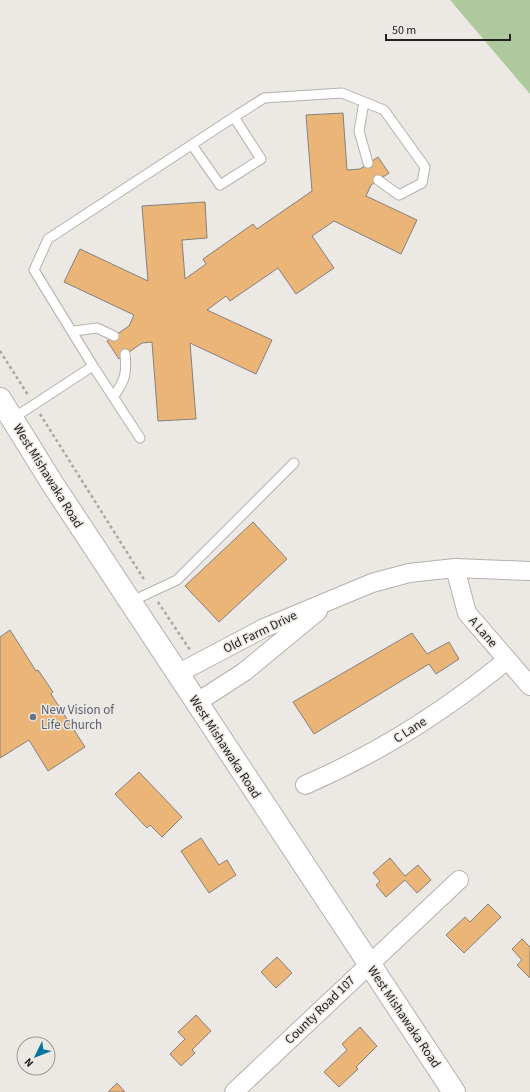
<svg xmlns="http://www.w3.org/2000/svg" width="530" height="1092" viewBox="0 0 530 1092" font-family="'Source Sans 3',sans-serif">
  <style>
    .green { fill: #afc99f }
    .building { fill: #ebb578; stroke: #85817e }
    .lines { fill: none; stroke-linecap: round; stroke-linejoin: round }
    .lane-casing { stroke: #b5b1ad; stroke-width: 11 }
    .street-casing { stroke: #b5b1ad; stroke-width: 20 }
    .secondary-casing { stroke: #b5b1ad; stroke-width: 24 }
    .path { stroke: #a9a6a3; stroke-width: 2.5; stroke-dasharray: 3 3; stroke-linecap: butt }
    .lane { stroke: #fff; stroke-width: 9 }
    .street { stroke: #fff; stroke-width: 18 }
    .secondary { stroke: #fff; stroke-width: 22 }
    .worship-dot { fill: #6b7280; stroke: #ece8e4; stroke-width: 1.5 }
    .labels { text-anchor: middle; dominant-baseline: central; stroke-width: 3; stroke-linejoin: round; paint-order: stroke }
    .street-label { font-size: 13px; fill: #232220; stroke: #ece8e4 }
    .worship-label { font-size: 13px; fill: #5b616d; stroke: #ece8e4; text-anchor: start }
  </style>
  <rect width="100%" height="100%" fill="#ece8e4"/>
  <path class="green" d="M 450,0 L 530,0 L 530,94 Z"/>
  <path class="building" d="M 343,113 L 347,170 L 360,169 L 378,157 L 389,173 L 371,185 L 366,196 L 417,220 L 401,254 L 334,221 L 312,236 L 334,268 L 296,294 L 278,268 L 230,301 L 226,296 L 207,310 L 272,340 L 256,374 L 190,343 L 196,419 L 158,421 L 152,342 L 142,343 L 119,359 L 107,341 L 129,326 L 134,315 L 64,282 L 80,249 L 148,281 L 142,206 L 205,202 L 207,238 L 182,240 L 185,279 L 206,264 L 203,259 L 253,224 L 257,229 L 312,191 L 306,115 Z
    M 253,522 L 287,559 L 219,622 L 185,586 Z
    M 10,630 L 36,671 L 38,670 L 53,692 L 51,694 L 85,747 L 48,771 L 29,740 L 0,758 L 0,637 Z
    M 412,633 L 427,654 L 449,642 L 459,659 L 436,674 L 429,664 L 314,734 L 293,702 Z
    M 139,772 L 182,817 L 162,837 L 150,825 L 147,828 L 115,794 Z
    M 201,838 L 219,865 L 227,860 L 236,875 L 209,893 L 181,851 Z
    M 390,858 L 405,876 L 418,865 L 431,880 L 417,893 L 405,880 L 386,897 L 376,885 L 380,881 L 373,873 Z
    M 488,904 L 501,917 L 464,953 L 446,935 L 465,917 L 470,922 Z
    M 522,939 L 530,947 L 530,978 L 517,965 L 522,960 L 512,949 Z
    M 277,957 L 292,973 L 276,988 L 261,972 Z
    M 196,1015 L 211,1031 L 192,1050 L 195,1053 L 181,1066 L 170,1054 L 185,1039 L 178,1032 Z
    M 360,1027 L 377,1046 L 356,1067 L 358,1069 L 339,1087 L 324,1072 L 347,1050 L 342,1044 Z
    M 117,1083 L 125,1092 L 108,1092 Z"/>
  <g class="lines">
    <defs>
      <path id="lane" d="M 364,102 L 359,131 L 368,163
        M 192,145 L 220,185 L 261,159 L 234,117
        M 74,331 L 97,328 L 114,336
        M 93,366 L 140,438
        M 114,396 C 125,380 127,374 125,354
        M 12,419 L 93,366 L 34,270 L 48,239 L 234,117 L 264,98 L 342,93 L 384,110 L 425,167 L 422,183 L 399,195 L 378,180
        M 130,602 L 177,580 L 294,463"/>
      <path id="street" d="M 455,568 L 467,613 L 530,686
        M 177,674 L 264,628 L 372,583 L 409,573 L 455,568 L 530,571
        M 196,703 L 244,672 L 318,611
        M 305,785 C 379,753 445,711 507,660
        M 234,1092 L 459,880"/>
      <path id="secondary" d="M 0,399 L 52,483 L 454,1092"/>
    </defs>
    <use href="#lane" class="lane-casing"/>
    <use href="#street" class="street-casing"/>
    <use href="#secondary" class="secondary-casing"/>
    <path class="path" d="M 0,351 L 28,395
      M 40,414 L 145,581
      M 158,602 L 190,650"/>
    <use href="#lane" class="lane"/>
    <use href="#street" class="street"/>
    <use href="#secondary" class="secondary"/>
  </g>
  <circle class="worship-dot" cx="33" cy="717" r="4"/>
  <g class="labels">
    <g class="street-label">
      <text transform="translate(48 476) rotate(58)">West Mishawaka Road</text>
      <text transform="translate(260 632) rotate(-26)">Old Farm Drive</text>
      <text transform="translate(483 632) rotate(49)">A Lane</text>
      <text transform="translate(410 730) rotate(-33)">C Lane</text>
      <text transform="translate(225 747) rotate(57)">West Mishawaka Road</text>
      <text transform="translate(320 1010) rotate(-44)">County Road 107</text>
      <text transform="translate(404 1017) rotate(56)">West Mishawaka Road</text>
    </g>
    <g class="worship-label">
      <text x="41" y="710">New Vision of<tspan x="41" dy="15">Life Church</tspan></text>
    </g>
  </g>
  <g transform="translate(36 1056) rotate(227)"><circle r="19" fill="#ece8e4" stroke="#9c9996"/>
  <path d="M0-3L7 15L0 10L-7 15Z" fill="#05749f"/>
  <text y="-6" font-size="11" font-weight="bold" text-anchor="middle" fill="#232220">N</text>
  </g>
  <path d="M386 34v6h124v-6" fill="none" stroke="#232220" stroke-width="2"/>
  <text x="392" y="34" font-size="12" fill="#232220" stroke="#ece8e4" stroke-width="3" paint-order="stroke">50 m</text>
</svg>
